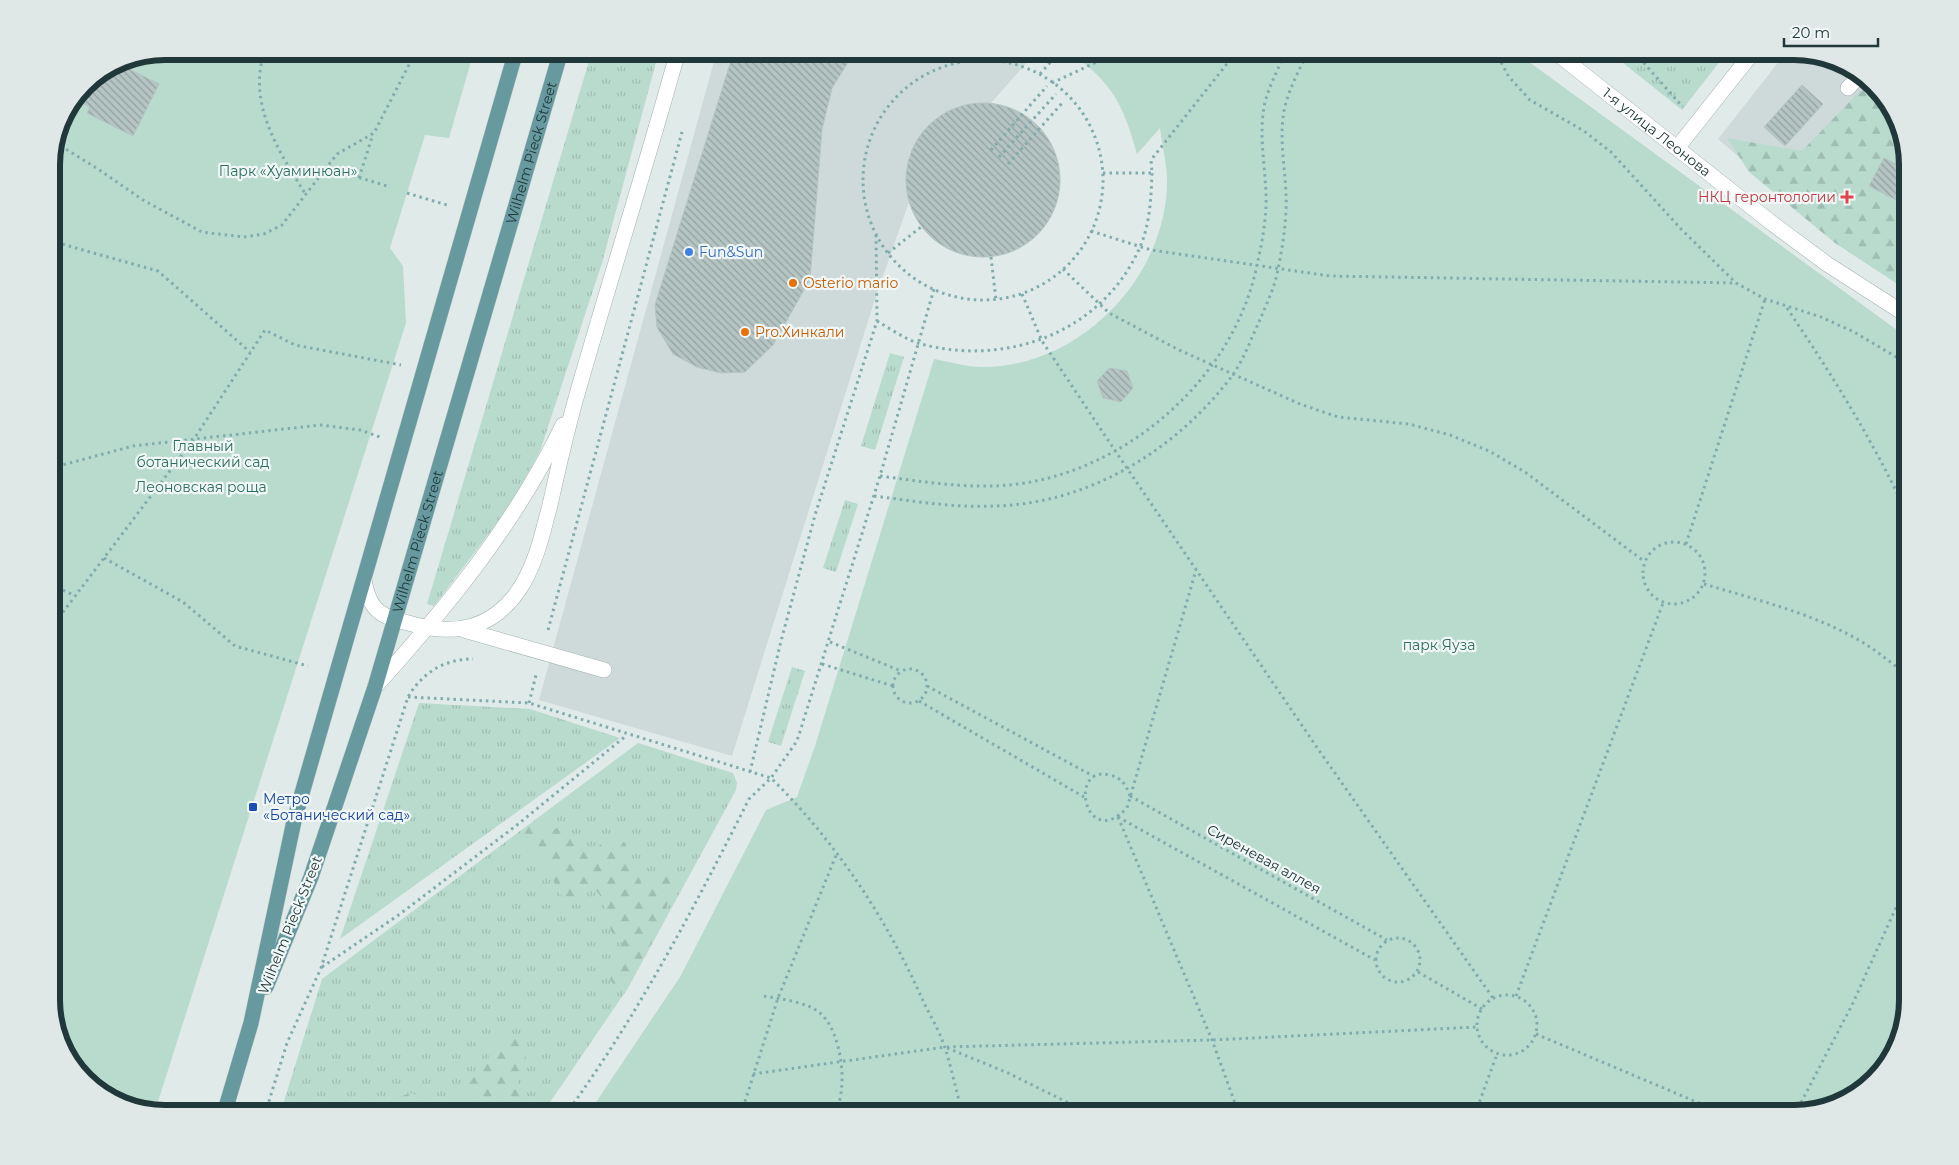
<svg xmlns="http://www.w3.org/2000/svg" width="1959" height="1165" viewBox="0 0 1959 1165" font-family="Montserrat,sans-serif">
  <style>
    .built { fill: #cedad9 }
    .grass { fill: url(#grass-tufts) }
    .forest { fill: url(#forest-firs) }
    .park { fill: #b9dbce }
    .building { fill: url(#building-back-hatch); stroke: #b3c4c2 }
    .lines { fill: none; stroke-linecap: round; stroke-linejoin: round }
    .minor-casing { stroke: #a3b1b1; stroke-width: 16 }
    .major-casing { stroke: #c1c7c8; stroke-width: 16 }
    .path { stroke: #81acad; stroke-width: 3; stroke-dasharray: 2.5 4; stroke-linecap: butt }
    .minor { stroke: #fff; stroke-width: 15 }
    .major { stroke: #669a9f; stroke-width: 15 }
    .health-dot { fill: #e0444e; stroke: #f0f7f6; stroke-width: 2 }
    .shop-dot { fill: #3f7fe0; stroke: #f0f7f6; stroke-width: 2 }
    .food-dot { fill: #e8710a; stroke: #f0f7f6; stroke-width: 2 }
    .transit-dot { fill: #1a4fb4; stroke: #f0f7f6; stroke-width: 2 }
    .labels { text-anchor: middle; dominant-baseline: central; stroke-width: 4.5; stroke-linejoin: round; paint-order: stroke }
    .street-label { font-size: 14px; fill: #21383a; stroke: #f0f7f6 }
    .park-label { font-size: 14px; fill: #2d6f5e; stroke: #f0f7f6 }
    .health-label { font-size: 14px; fill: #be3a42; stroke: #f0f7f6; text-anchor: end }
    .shop-label { font-size: 14px; fill: #366cbe; stroke: #f0f7f6; text-anchor: start }
    .food-label { font-size: 14px; fill: #c56008; stroke: #f0f7f6; text-anchor: start }
    .transit-label { font-size: 14px; fill: #164399; stroke: #f0f7f6; text-anchor: start }
    .rim { fill: none; stroke: #21383a; stroke-width: 6 }
  </style>
  <defs>
    <pattern id="grass-tufts" width="24" height="20" patternUnits="userSpaceOnUse" patternTransform="scale(1.25)"><rect width="24" height="20" fill="#b9dbce"/><path d="M3 7l-1-3M5 7V3M7 7l1-3M15 17l-1-3M17 17v-4M19 17l1-3" fill="none" stroke="#9fbdb2"/></pattern>
    <pattern id="forest-firs" width="22" height="20" patternUnits="userSpaceOnUse" patternTransform="scale(1.25)"><rect width="22" height="20" fill="#b9dbce"/><path d="M5 1l3.5 6h-7zM16 11l3.5 6h-7z" fill="#9fbdb2"/></pattern>
    <pattern id="building-back-hatch" width="6" height="6" patternUnits="userSpaceOnUse" patternTransform="scale(1.25)"><rect width="6" height="6" fill="#b5c5c3"/><path d="M-1 5l2 2M0 0l6 6M5-1l2 2" fill="none" stroke="#93a19f"/></pattern>
  </defs>
  <rect width="100%" height="100%" fill="#e0eae9"/>
  <path class="built" d="M 715,51 L 1037,51 L 991,103 L 960,106 L 946,112 L 934,120 L 924,130 L 909,155 L 906,171 L 909,202 L 874,302 L 732,756 L 539,700 L 713,65 Z
    M 1787,51 L 1851,67 L 1892,108 L 1908,157 L 1834,238 L 1718,139 Z"/>
  <path class="grass" d="M 592,51 L 659,51 L 602,263 L 540,451 L 515,496 L 494,527 L 434,606 L 427,604 Z
    M 1608,51 L 1728,51 L 1682,110 Z
    M 890,353 L 904,357 L 875,450 L 861,446 Z
    M 845,500 L 858,504 L 836,572 L 823,568 Z
    M 792,667 L 805,671 L 781,746 L 768,742 Z
    M 419,703 L 530,709 L 620,738 L 340,939 Z
    M 638,743 L 733,773 L 737,783 L 736,790 L 628,988 L 542,1114 L 280,1114 L 322,979 Z"/>
  <path class="forest" d="M 1870,86 L 1892,108 L 1908,157 L 1908,291 L 1835,243 L 1749,172 L 1727,138 L 1802,151 L 1857,94 Z
    M 535,822 L 554,829 L 561,827 L 567,830 L 591,849 L 598,848 L 602,842 L 618,835 L 626,845 L 628,859 L 634,863 L 642,886 C 650,884 656,872 665,873 C 670,874 674,879 673,884 C 673,899 642,962 632,975 C 629,979 625,983 621,987 C 613,985 610,982 609,973 L 618,962 L 622,943 L 611,931 L 603,899 L 593,887 L 586,888 L 576,899 C 571,898 565,898 561,895 C 553,888 555,877 548,867 C 542,859 525,847 524,837 C 523,829 529,826 535,822 Z
    M 503,1037 L 517,1039 L 526,1050 L 526,1063 L 516,1085 C 522,1094 530,1103 528,1114 L 473,1114 L 466,1101 L 466,1087 L 489,1058 L 492,1045 Z
    M 411,1093 L 423,1098 L 441,1114 L 340,1114 L 346,1104 L 359,1100 L 384,1102 Z"/>
  <path class="park" d="M 164,51 L 474,51 L 449,138 L 425,135 L 390,248 L 403,266 L 406,323 L 155,1111 L 108,1098 L 67,1057 L 51,1008 L 51,157 L 60,121 L 85,84 L 121,60 Z
    M 1072,51 L 1514,51 L 1908,338 L 1908,1001 L 1892,1057 L 1851,1098 L 1795,1114 L 588,1114 L 680,977 L 766,810 L 797,797 L 815,746 L 934,359 C 950,362 967,367 983,367 C 1080,367 1167,277 1167,181 C 1167,164 1162,145 1160,128 L 1137,154 C 1123,104 1113,84 1071,53 Z"/>
  <path class="building" d="M 734,51 L 855,51 L 832,88 L 822,129 L 810,279 L 773,345 L 745,372 L 721,373 L 697,367 L 673,354 L 657,327 L 655,305 Z
    M 117,63 L 159,84 L 133,136 L 87,113 L 90,107 L 75,99 L 85,84 Z
    M 1802,85 L 1823,104 L 1785,146 L 1764,127 Z
    M906 180a77 77 0 1 1 154 0a77 77 0 1 1-154 0Z
    M 1884,158 L 1908,170 L 1908,206 L 1869,186 Z
    M 1109,368 L 1127,371 L 1133,388 L 1121,402 L 1103,398 L 1097,381 Z"/>
  <g class="lines">
    <defs>
      <g id="minor">
        <path id="s1" d="M 1554,51 L 1773,224 L 1827,264 L 1908,316"/>
        <path d="M 1848,88 L 1860,75"/>
        <path d="M 1677,148 L 1754,51"/>
        <path d="M 364,580 C 370,613 381,616 412,624 C 455,636 492,629 519,590 C 536,564 542,535 550,505 C 558,469 566,433 576,398 C 609,282 646,167 678,51"/>
        <path d="M 464,630 L 604,670"/>
        <path d="M 375,687 C 448,606 515,524 563,425"/>
      </g>
      <g id="major">
        <path id="s2" d="M 266,987 L 311,877 L 375,687 L 561,51"/>
        <path d="M 224,1114 L 251,1023 L 294,821 L 516,51"/>
      </g>
    </defs>
    <use href="#minor" class="minor-casing"/>
    <use href="#major" class="major-casing"/>
    <path class="path" d="M 265,51 C 246,103 280,153 306,195
      M 1495,51 L 1509,77 L 1530,100 L 1584,131 L 1611,152 L 1681,229 L 1736,283 L 1765,299 L 1821,317 L 1854,332 L 1908,364
      M 1622,51 L 1628,55 L 1637,51
      M 1635,53 L 1681,105
      M863 180a120 120 0 1 1 240 0a120 120 0 1 1-240 0Z
      M 1040,74 L 1060,51
      M 1052,83 L 1120,51
      M 54,145 L 64,148 L 98,169 L 143,200 L 202,232 L 244,237 L 264,234 L 282,225 L 337,154 L 374,133 L 416,51
      M 991,150 L 1047,86
      M 999,157 L 1056,94
      M 1008,164 L 1064,101
      M 328,168 L 387,186
      M 1103,173 L 1152,173 L 1151,160 L 1237,51
      M 359,178 L 373,134
      M 407,193 L 447,205
      M 1091,231 L 1151,250 L 1330,276 L 1736,283
      M 51,238 L 65,245 L 158,271 L 250,352
      M 888,253 L 921,227
      M 991,257 L 996,300
      M 1063,269 L 1109,313 L 1179,350 L 1300,404 L 1338,417 L 1409,424 L 1450,435 L 1489,451 L 1525,472 L 1645,562
      M 1022,294 L 1042,341 L 1116,452 L 1318,749 L 1493,998
      M 1787,308 C 1832,375 1874,442 1908,516
      M 877,321 C 891,329 906,340 921,344 C 1007,367 1103,332 1140,247 C 1150,224 1151,198 1152,173
      M 51,468 L 133,446 L 320,425 L 360,430 L 380,437
      M 880,476 C 918,481 955,487 993,486 C 1114,483 1233,384 1257,265 C 1262,243 1267,217 1266,194 C 1265,165 1259,136 1264,107 C 1268,87 1278,70 1286,51
      M 874,496 C 914,501 954,508 994,506 C 1089,504 1176,450 1232,376 C 1243,361 1251,339 1259,322 C 1266,305 1275,287 1278,269 C 1283,246 1287,217 1286,194 C 1285,166 1279,139 1284,111 C 1288,90 1299,71 1308,51
      M1643 573a31 31 0 1 1 62 0a31 31 0 1 1-62 0Z
      M 1686,544 L 1765,299
      M 104,558 L 183,602 L 235,646 L 308,666
      M 1704,584 C 1760,601 1821,615 1870,647 C 1883,656 1895,666 1908,675
      M 51,585 L 76,596
      M 51,628 L 194,439 L 265,330 L 295,345 L 401,365
      M 548,630 L 682,132
      M 830,642 L 901,671
      M 822,664 L 893,686
      M893 686a17 17 0 1 1 34 0a17 17 0 1 1-34 0Z
      M 927,686 L 1095,777
      M 408,697 L 529,703 L 771,778 C 836,842 887,919 924,1003 C 931,1017 940,1032 945,1048 C 952,1069 956,1092 963,1114
      M 919,701 L 1084,797
      M 529,703 L 536,675
      M 750,772 L 781,641 L 815,515 L 877,321 L 876,235
      M 1130,796 C 1126,785 1122,778 1110,775 C 1067,764 1085,852 1127,808 L 1196,570
      M 1130,796 L 1387,940
      M 1118,817 L 1212,1040 L 1239,1114
      M 1118,817 L 1375,960
      M1376 960a22 22 0 1 1 44 0a22 22 0 1 1-44 0Z
      M 322,967 L 400,914 L 517,825 L 627,735
      M 1418,972 L 1482,1009
      M1477 1025a30 30 0 1 1 60 0a30 30 0 1 1-60 0Z
      M 764,996 C 780,999 810,1002 822,1015 C 842,1034 849,1091 834,1114
      M 1516,996 L 1663,603
      M 1536,1034 L 1725,1114
      M 753,1074 L 945,1047
      M 265,1114 L 287,1043 L 321,968 L 408,697 C 422,673 444,659 473,659
      M 566,1114 C 638,1015 694,908 749,799 L 771,778 L 797,741 L 880,476 L 934,289
      M 741,1114 L 778,998 L 837,853
      M 1091,1114 L 1008,1073 L 945,1047 L 1212,1040 L 1477,1027
      M 1475,1114 L 1497,1054
      M 1795,1114 L 1852,1005 L 1908,881"/>
    <use href="#minor" class="minor"/>
    <use href="#major" class="major"/>
  </g>
  <path class="health-dot" d="M1844.5 189.5h5v5h5v5h-5v5h-5v-5h-5v-5h5z"/>
  <circle class="shop-dot" cx="689" cy="252" r="5"/>
  <g class="food-dot">
    <circle cx="793" cy="283" r="5"/>
    <circle cx="745" cy="332" r="5"/>
  </g>
  <rect class="transit-dot" x="248" y="802" width="10" height="10" rx="2.5"/>
  <g class="labels">
    <g class="street-label">
      <text stroke="none"><textPath href="#s1" startOffset="131">1-я улица Леонова</textPath></text>
      <text stroke="none"><textPath href="#s2" startOffset="876">Wilhelm Pieck Street</textPath></text>
      <text stroke="none"><textPath href="#s2" startOffset="471">Wilhelm Pieck Street</textPath></text>
      <text transform="translate(1264 859) rotate(29)">Сиреневая аллея</text>
      <text transform="translate(290 925) rotate(-68)">Wilhelm Pieck Street</text>
    </g>
    <g class="park-label">
      <text x="288" y="171">Парк «Хуаминюан»</text>
      <text x="203" y="446">Главный<tspan x="203" dy="16">ботанический сад</tspan></text>
      <text x="201" y="487">Леоновская роща</text>
      <text x="1439" y="645">парк Яуза</text>
    </g>
    <g class="health-label">
      <text x="1836" y="197">НКЦ геронтологии</text>
    </g>
    <g class="shop-label">
      <text x="699" y="252">Fun&amp;Sun</text>
    </g>
    <g class="food-label">
      <text x="803" y="283">Osterio mario</text>
      <text x="755" y="332">Pro.Хинкали</text>
    </g>
    <g class="transit-label">
      <text x="263" y="799">Метро<tspan x="263" dy="16">«Ботанический сад»</tspan></text>
    </g>
  </g>
  <path d="M0 0H1959V1165H0ZM165 60H1794A105 105 0 0 1 1899 165V1000A105 105 0 0 1 1794 1105H165A105 105 0 0 1 60 1000V165A105 105 0 0 1 165 60Z" fill="#dfe8e7" fill-rule="evenodd"/>
  <path class="rim" d="M165 60H1794A105 105 0 0 1 1899 165V1000A105 105 0 0 1 1794 1105H165A105 105 0 0 1 60 1000V165A105 105 0 0 1 165 60Z"/>
  <path d="M1784 38v8h94v-8" fill="none" stroke="#21383a" stroke-width="2.5"/>
  <text x="1792" y="38" font-size="15" fill="#21383a" stroke="#f0f7f6" stroke-width="4" paint-order="stroke">20 m</text>
</svg>
